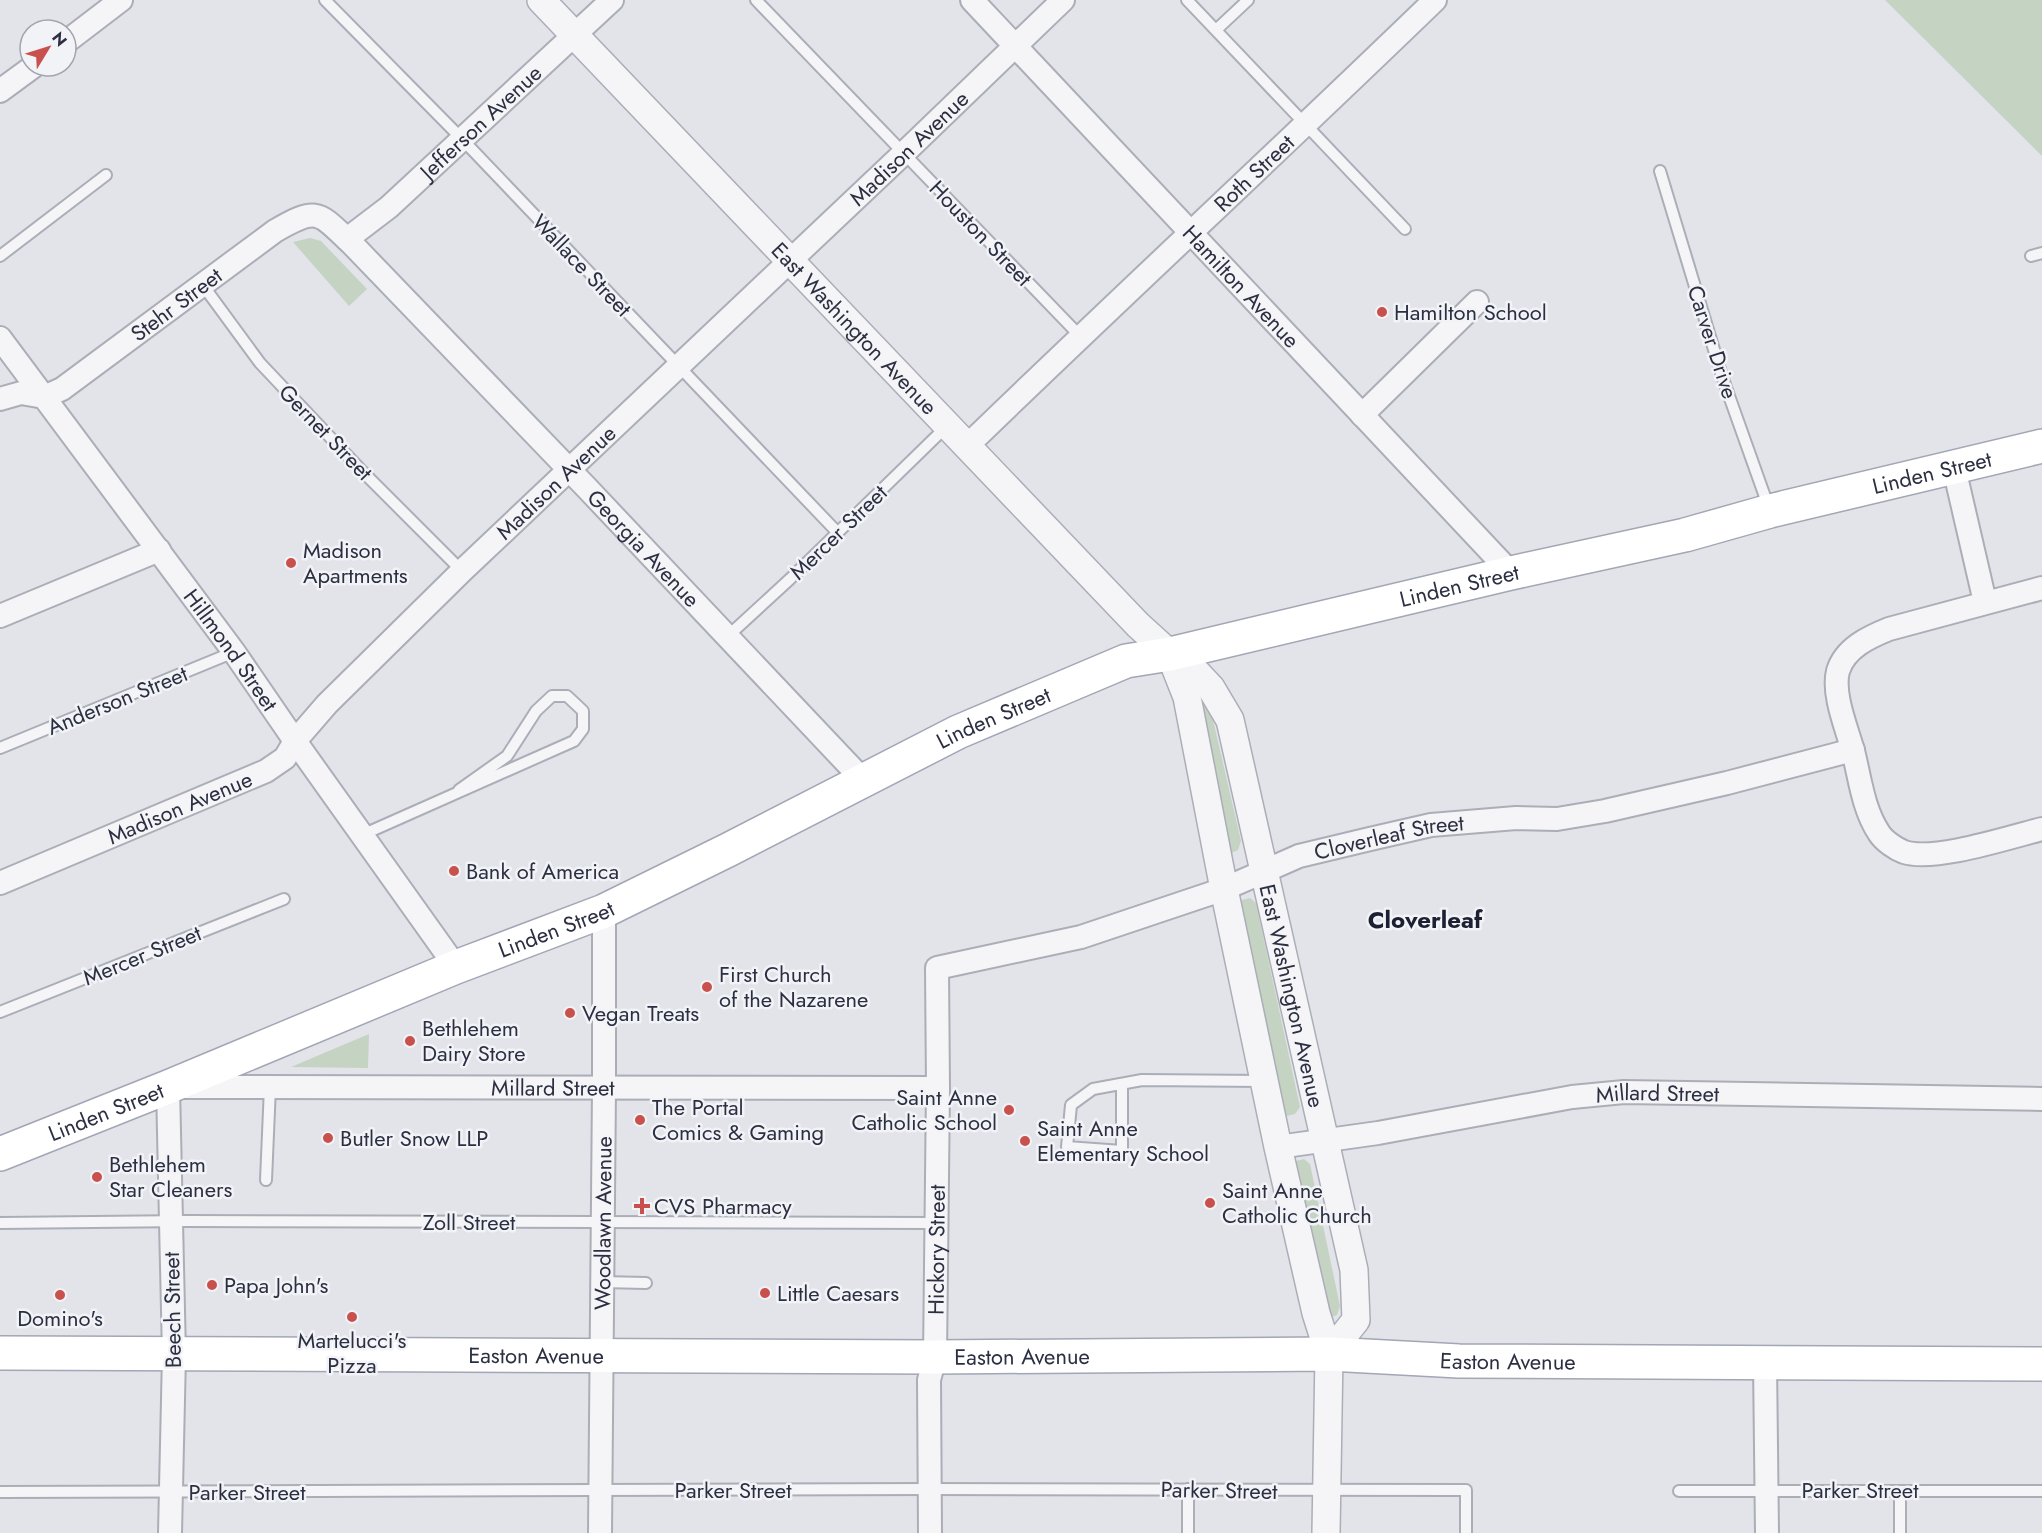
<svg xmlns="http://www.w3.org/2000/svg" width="2042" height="1533" viewBox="0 0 2042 1533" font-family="Jost,sans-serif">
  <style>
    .green { fill: #c5d3c3 }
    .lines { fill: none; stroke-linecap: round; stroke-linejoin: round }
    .service-casing { stroke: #abaeb7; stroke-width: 14 }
    .minor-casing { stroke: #abaeb7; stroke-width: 26 }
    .tertiary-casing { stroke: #abaeb7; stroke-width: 30 }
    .primary-casing { stroke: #a2a6b5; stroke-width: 36 }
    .service { stroke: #f5f5f8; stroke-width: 10 }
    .minor { stroke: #f5f5f8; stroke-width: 22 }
    .tertiary { stroke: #f5f5f8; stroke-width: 27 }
    .primary { stroke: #fff; stroke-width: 33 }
    .poi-dot { fill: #c9514d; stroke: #f2f3f7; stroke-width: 2 }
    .labels { text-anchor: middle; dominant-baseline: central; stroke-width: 5; stroke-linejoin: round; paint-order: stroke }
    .street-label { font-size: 22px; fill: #2b2f41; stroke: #f2f3f7 }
    .poi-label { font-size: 22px; fill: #2b2f41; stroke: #f2f3f7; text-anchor: start }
    .neighbourhood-label { font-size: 24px; font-weight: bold; fill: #1d2032; stroke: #f2f3f7 }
  </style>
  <rect width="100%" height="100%" fill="#e2e4ea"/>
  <path class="green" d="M 1885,0 L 2042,0 L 2042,156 Z
    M 310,238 L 321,241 L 367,289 L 349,306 L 293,242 Z
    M 1193,682 L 1208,698 L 1241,841 L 1238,850 L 1231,853 L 1225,848 Z
    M 1250,898 L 1256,903 L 1300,1107 L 1295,1114 L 1287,1116 L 1279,1110 L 1238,908 L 1242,900 Z
    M 369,1034 L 368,1068 L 291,1067 Z
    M 1304,1159 L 1310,1164 L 1340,1306 L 1337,1315 L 1330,1318 L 1293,1169 L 1296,1161 Z"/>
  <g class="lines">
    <defs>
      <path id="service" d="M 325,0 L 461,138 L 837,532
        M 756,0 L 1080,336
        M 1187,0 L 1405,229
        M 1216,30 L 1248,0
        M 1660,171 L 1722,376 L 1769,508
        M 0,256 L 106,175
        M 2031,256 L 2042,253
        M 202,284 L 260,363 L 362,471 L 462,571
        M 728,636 L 790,579 L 947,426
        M 0,748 L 234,652
        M 362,835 L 574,741 L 583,729 L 583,711 L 567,696 L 552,696 L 536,711 L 507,756 L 459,790
        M 0,1012 L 284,899
        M 1122,1084 L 1122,1151 L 1067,1147 L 1071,1105 L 1093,1089 L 1142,1080 L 1264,1081
        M 266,1180 L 270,1087
        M 0,1223 L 187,1221 L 937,1223
        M 602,1282 L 646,1283
        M 1679,1491 L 2042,1491
        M 0,1492 L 931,1489 L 1466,1490 L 1466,1533
        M 1188,1533 L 1188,1489
        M 1900,1533 L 1900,1491"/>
      <g id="minor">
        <path id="s1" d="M 972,0 L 1511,573"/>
        <path d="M 66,42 L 121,0"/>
        <path d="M 0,91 L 34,66"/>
        <path id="s2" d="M 347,239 L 389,207 L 612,0"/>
        <path id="s3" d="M 0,338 L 234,652 L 295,741 L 456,967"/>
        <path id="s4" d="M 0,399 L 21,393 L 44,397 L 62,389 L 275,231 C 318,206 318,212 352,244 L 585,486 L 863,780"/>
        <path d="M 1362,415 L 1477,302"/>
        <path id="s5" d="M 967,446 C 1122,296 1280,150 1435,0"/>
        <path d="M 1954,468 L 1985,602"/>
        <path d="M 2042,588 L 1889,629 C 1869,637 1845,648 1838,671 C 1832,694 1847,729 1853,751 C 1860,778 1863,809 1879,833 C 1884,841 1896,849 1904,852 C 1934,862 2010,837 2042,829"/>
        <path d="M 0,616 L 159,550"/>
        <path id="s6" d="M 0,883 L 266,771 L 285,758 L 295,741 L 327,704 L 462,571 L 904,153 L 1063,0"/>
        <path id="s7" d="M 1278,1147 L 1378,1133 L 1572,1097 L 1624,1092 L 2042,1099"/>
        <path d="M 1765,1362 L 1767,1533"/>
        <path id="s8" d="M 170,1533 L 174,1355 L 168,1087 L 938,1088"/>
        <path id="s9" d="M 600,1533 L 604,1088 L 604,911"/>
        <path id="s10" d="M 930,1533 L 929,1380 L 935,1357 L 938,1088 L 937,968 L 1081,937 L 1224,889 L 1299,856 L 1370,839 L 1431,825 L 1516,818 L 1557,819 L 1605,811 L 1727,783 L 1853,750"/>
      </g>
      <g id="tertiary">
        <path id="s11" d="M 541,0 L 1138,625 L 1170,654 L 1197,673 L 1211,688 L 1230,720 L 1354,1270 L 1356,1320 L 1329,1354"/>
        <path d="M 1170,654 L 1187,697 L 1224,889 L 1278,1147 L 1316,1313 L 1329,1354 L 1326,1533"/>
      </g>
      <g id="primary">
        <path id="s12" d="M 0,1154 L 168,1087 L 456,967 L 604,911 L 728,850 L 958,732 L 1126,661 L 1170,654 L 1511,573 L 1685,535 L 1770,511 L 2042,446"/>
        <path id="s13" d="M 0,1353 L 935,1357 L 1329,1354 L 1459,1361 L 2042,1364"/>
      </g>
    </defs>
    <use href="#service" class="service-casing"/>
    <use href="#minor" class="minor-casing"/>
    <use href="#tertiary" class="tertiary-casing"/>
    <use href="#primary" class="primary-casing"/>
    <use href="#service" class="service"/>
    <use href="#minor" class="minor"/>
    <use href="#tertiary" class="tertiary"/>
    <use href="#primary" class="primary"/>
  </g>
  <g class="poi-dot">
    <circle cx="1382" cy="312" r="6"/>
    <circle cx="291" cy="563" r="6"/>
    <circle cx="454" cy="871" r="6"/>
    <circle cx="707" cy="987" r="6"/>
    <circle cx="570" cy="1013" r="6"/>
    <circle cx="410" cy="1041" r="6"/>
    <circle cx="1009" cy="1110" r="6"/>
    <circle cx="640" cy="1120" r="6"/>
    <circle cx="328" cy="1138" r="6"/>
    <circle cx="1025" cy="1141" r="6"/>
    <circle cx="97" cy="1177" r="6"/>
    <circle cx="1210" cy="1203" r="6"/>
    <path d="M639 1197h6v6h6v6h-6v6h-6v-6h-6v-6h6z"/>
    <circle cx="212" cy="1285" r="6"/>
    <circle cx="765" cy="1293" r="6"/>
    <circle cx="60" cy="1295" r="6"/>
    <circle cx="352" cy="1317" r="6"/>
  </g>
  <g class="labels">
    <g class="street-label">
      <text stroke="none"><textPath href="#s2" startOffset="178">Jefferson Avenue</textPath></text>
      <text stroke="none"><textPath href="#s6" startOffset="1185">Madison Avenue</textPath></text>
      <text stroke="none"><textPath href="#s5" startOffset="396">Roth Street</textPath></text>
      <text transform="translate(981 233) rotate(46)">Houston Street</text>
      <text transform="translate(582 265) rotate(46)">Wallace Street</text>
      <text stroke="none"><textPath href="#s1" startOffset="393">Hamilton Avenue</textPath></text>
      <text stroke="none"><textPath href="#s4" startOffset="207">Stehr Street</textPath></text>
      <text stroke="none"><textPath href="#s11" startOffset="454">East Washington Avenue</textPath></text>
      <text transform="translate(1713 342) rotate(72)">Carver Drive</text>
      <text transform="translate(326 432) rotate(46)">Gernet Street</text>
      <text stroke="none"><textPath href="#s12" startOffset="2058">Linden Street</textPath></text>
      <text stroke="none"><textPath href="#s6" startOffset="699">Madison Avenue</textPath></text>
      <text transform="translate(838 532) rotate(-44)">Mercer Street</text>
      <text stroke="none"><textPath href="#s4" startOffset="842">Georgia Avenue</textPath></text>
      <text stroke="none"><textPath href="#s12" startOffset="1572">Linden Street</textPath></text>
      <text stroke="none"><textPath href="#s3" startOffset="388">Hillmond Street</textPath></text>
      <text transform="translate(117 700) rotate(-22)">Anderson Street</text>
      <text stroke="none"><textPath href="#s12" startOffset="1086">Linden Street</textPath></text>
      <text stroke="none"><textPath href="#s6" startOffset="195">Madison Avenue</textPath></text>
      <text stroke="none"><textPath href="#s10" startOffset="1038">Cloverleaf Street</textPath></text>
      <text stroke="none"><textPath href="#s12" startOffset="600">Linden Street</textPath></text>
      <text transform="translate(142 955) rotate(-22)">Mercer Street</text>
      <text stroke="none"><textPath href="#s11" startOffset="1281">East Washington Avenue</textPath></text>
      <text stroke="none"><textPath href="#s8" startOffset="831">Millard Street</textPath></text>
      <text stroke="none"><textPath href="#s7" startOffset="384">Millard Street</textPath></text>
      <text stroke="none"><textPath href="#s12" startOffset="114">Linden Street</textPath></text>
      <text x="469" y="1222">Zoll Street</text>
      <text stroke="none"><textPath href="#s9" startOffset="310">Woodlawn Avenue</textPath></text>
      <text stroke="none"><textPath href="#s10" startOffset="284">Hickory Street</textPath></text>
      <text transform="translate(172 1310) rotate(-91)">Beech Street</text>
      <text stroke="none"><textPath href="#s13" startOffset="536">Easton Avenue</textPath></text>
      <text stroke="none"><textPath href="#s13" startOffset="1022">Easton Avenue</textPath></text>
      <text stroke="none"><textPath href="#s13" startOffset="1508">Easton Avenue</textPath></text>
      <text x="733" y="1490">Parker Street</text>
      <text transform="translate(1219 1490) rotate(1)">Parker Street</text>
      <text x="1860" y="1490">Parker Street</text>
      <text x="247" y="1492">Parker Street</text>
    </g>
    <g class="poi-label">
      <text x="1394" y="312">Hamilton School</text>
      <text x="303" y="550">Madison<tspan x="303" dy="25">Apartments</tspan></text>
      <text x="466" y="871">Bank of America</text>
      <text x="719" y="974">First Church<tspan x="719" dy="25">of the Nazarene</tspan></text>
      <text x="582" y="1013">Vegan Treats</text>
      <text x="422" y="1028">Bethlehem<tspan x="422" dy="25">Dairy Store</tspan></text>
      <text x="997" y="1097" text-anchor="end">Saint Anne<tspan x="997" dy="25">Catholic School</tspan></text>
      <text x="652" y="1107">The Portal<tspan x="652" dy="25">Comics &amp; Gaming</tspan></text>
      <text x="1037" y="1128">Saint Anne<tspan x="1037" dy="25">Elementary School</tspan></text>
      <text x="340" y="1138">Butler Snow LLP</text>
      <text x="109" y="1164">Bethlehem<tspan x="109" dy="25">Star Cleaners</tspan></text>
      <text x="1222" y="1190">Saint Anne<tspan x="1222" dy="25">Catholic Church</tspan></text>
      <text x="654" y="1206">CVS Pharmacy</text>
      <text x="224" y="1285">Papa John's</text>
      <text x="777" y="1293">Little Caesars</text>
      <text x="60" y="1318" text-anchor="middle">Domino's</text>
      <text x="352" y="1340" text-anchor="middle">Martelucci's<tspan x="352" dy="25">Pizza</tspan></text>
    </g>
    <g class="neighbourhood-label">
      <text x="1425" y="919">Cloverleaf</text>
    </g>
  </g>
  <g transform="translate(48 48) rotate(52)"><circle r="28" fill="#f2f3f7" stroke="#a2a5ae" stroke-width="1.5"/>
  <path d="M0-4.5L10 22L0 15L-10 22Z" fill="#c9514d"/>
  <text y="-9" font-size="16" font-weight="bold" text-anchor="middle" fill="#2b2f41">N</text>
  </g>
</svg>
